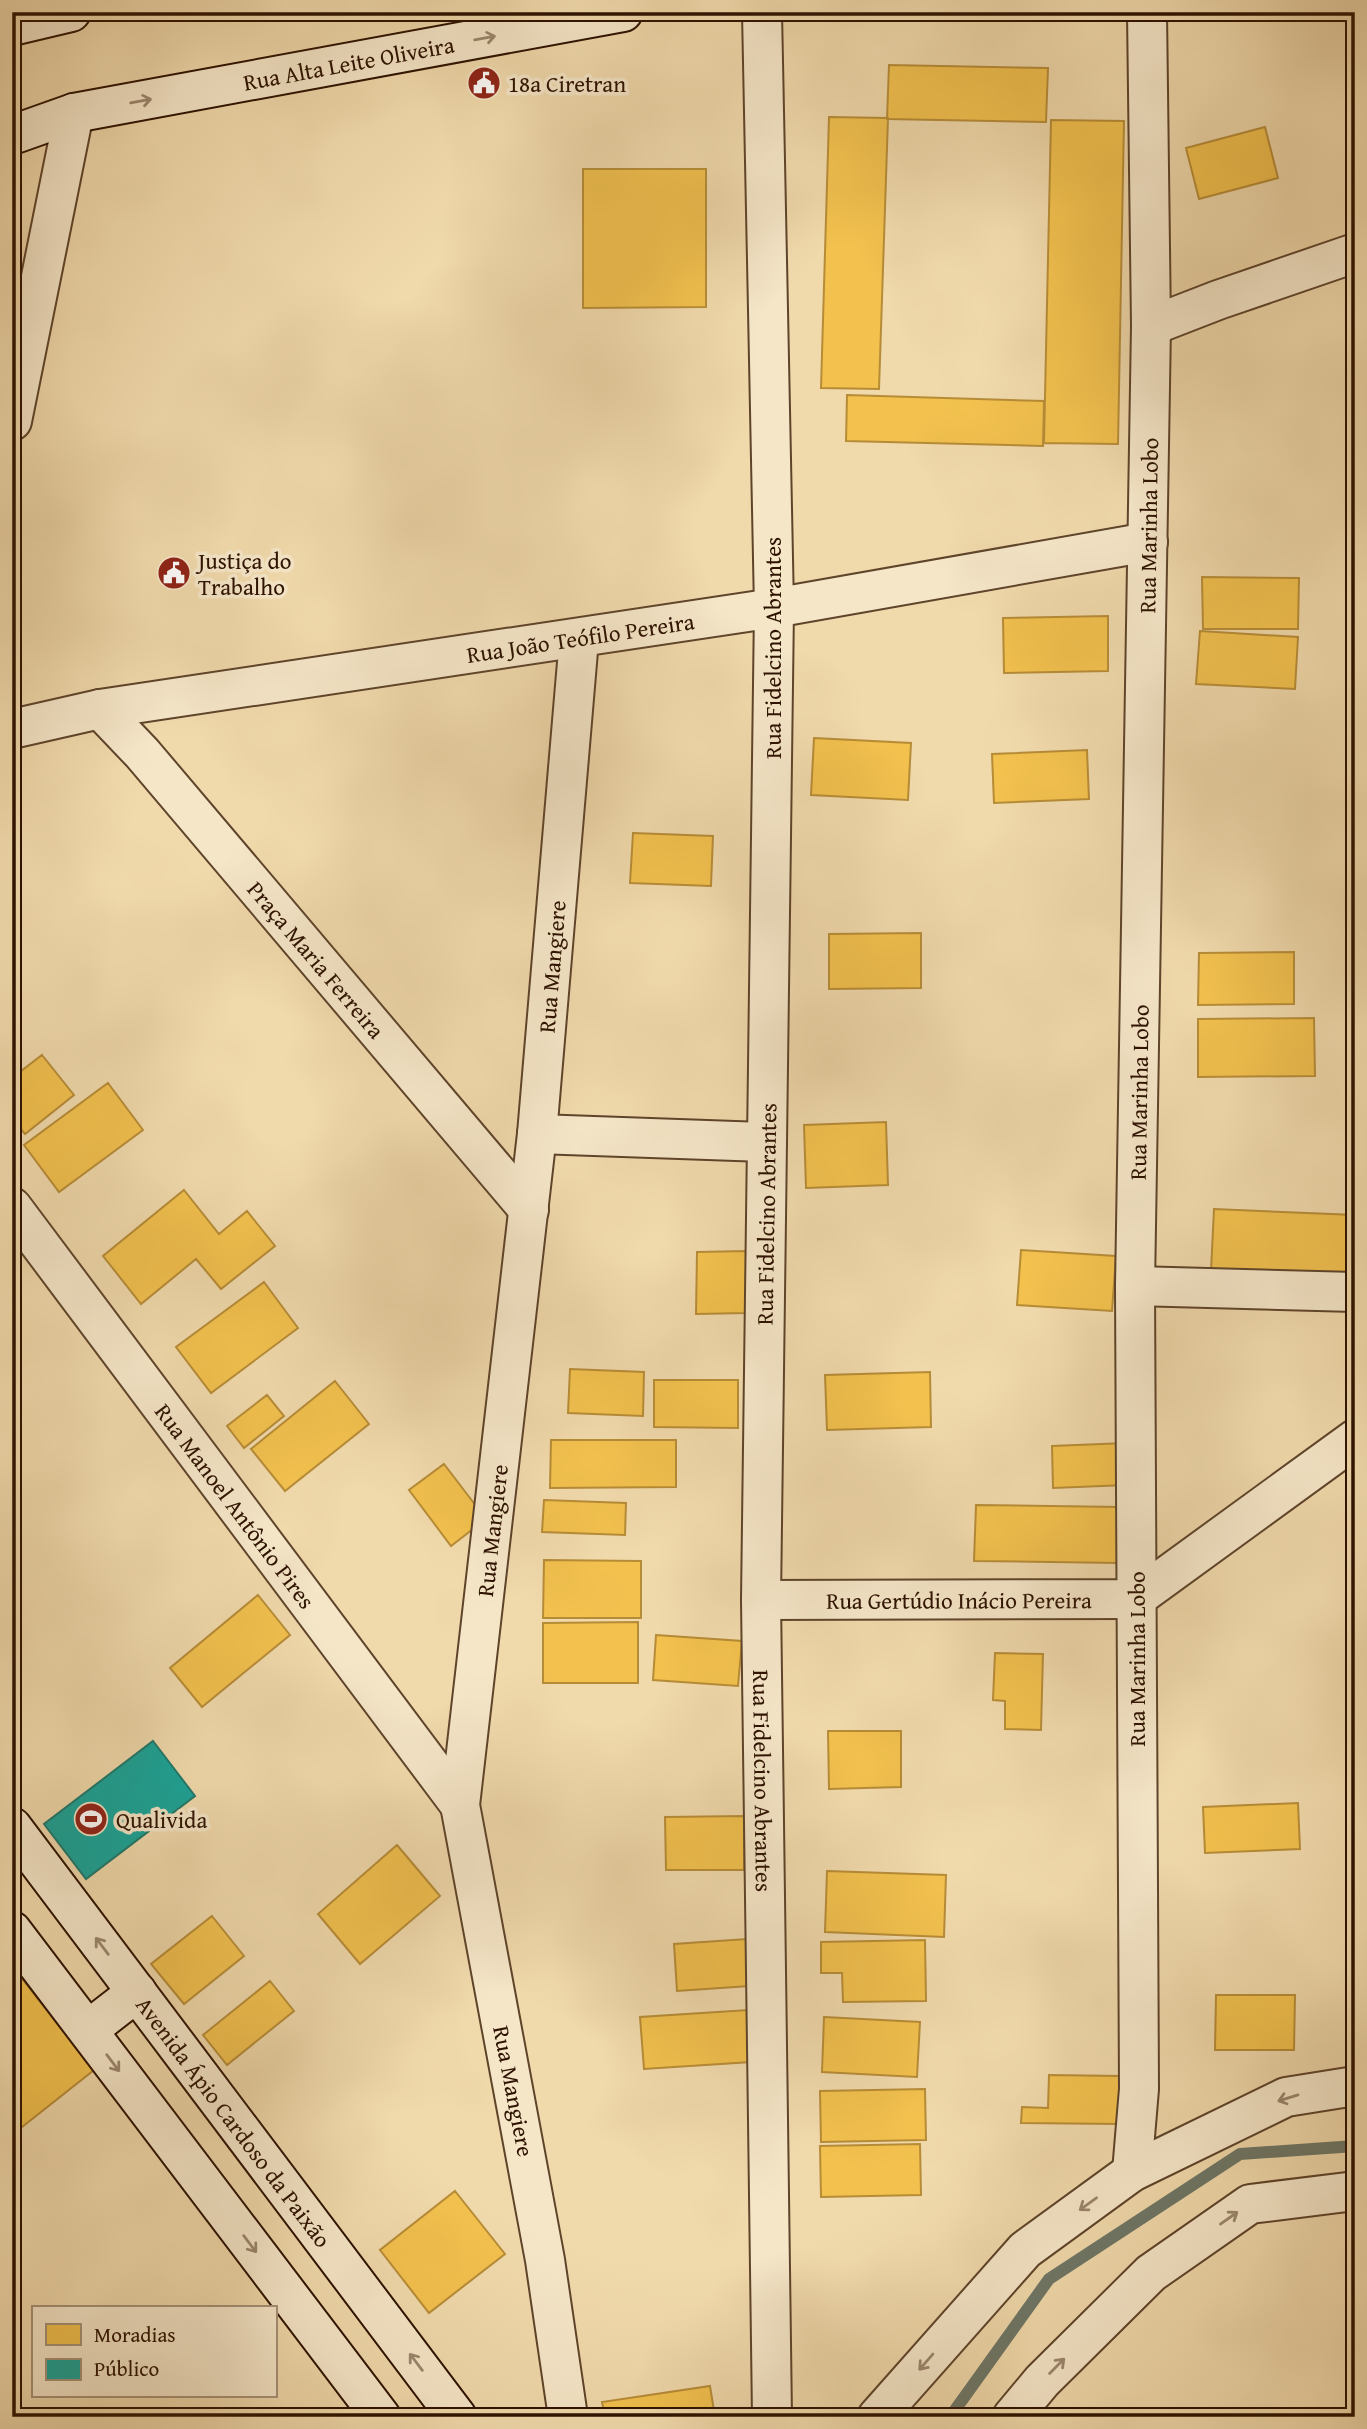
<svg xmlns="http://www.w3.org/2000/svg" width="1367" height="2429" viewBox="0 0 1367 2429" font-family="'Gentium Book Plus',serif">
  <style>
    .homes { fill: #f2c14e; stroke: #b78c37; stroke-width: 2 }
    .public { fill: #17a398; stroke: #1e786a; stroke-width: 2 }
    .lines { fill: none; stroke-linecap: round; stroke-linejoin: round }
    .stream { stroke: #6e7767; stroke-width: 12 }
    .minor-casing { stroke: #5e442b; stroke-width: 42 }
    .tertiary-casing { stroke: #5e442b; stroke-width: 42 }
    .secondary-casing { stroke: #2d1200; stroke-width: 42 }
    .minor { stroke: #f5e6c8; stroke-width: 38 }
    .tertiary { stroke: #f5e6c8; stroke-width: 38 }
    .secondary { stroke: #f5e6c8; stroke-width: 38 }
    .oneway { stroke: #9b876e }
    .labels { text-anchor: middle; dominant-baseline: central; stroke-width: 7; stroke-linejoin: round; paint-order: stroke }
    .street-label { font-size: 23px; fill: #2d1200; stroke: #f5e6c8 }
    .poi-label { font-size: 23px; fill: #2d1200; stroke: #f5e6c8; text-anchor: start }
  </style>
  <rect width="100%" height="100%" fill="#f0d9ab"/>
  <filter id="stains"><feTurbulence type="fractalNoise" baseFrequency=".00286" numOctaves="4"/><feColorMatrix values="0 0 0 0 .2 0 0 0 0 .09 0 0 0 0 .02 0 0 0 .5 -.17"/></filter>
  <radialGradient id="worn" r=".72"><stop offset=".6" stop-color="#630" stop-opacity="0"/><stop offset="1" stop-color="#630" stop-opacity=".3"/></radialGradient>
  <path class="homes" d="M 889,65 L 1048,68 L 1046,122 L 887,119 Z
    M 829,117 L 888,118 L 879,389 L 821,388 Z
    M 1051,120 L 1124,121 L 1118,444 L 1044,443 Z
    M 1265,127 L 1278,178 L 1199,199 L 1186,148 Z
    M 583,169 L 706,169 L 706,307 L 583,308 Z
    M 847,395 L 1044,401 L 1043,446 L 846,441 Z
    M 1202,577 L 1299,578 L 1298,629 L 1203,629 Z
    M 1108,616 L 1108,671 L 1004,673 L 1003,618 Z
    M 1200,631 L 1298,637 L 1295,689 L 1196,684 Z
    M 814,738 L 911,743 L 908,800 L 811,795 Z
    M 1087,750 L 1089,799 L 994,803 L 992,754 Z
    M 633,833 L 713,836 L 711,886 L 630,883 Z
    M 921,933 L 921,988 L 829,989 L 829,934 Z
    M 1294,952 L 1294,1004 L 1198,1005 L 1199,953 Z
    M 1314,1018 L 1315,1076 L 1198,1077 L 1198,1019 Z
    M 42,1055 L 74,1095 L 25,1134 L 12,1118 L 12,1078 Z
    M 108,1083 L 143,1130 L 59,1192 L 24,1145 Z
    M 886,1122 L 888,1185 L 806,1188 L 804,1125 Z
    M 184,1190 L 219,1234 L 247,1211 L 275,1246 L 221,1289 L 196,1259 L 141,1304 L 103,1256 Z
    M 1214,1209 L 1355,1215 L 1355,1278 L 1211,1271 Z
    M 1021,1250 L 1116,1256 L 1112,1311 L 1017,1305 Z
    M 746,1251 L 747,1313 L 696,1314 L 697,1252 Z
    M 264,1282 L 298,1328 L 211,1393 L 176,1347 Z
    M 570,1369 L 644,1372 L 643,1416 L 568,1413 Z
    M 930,1372 L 931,1427 L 827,1430 L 825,1375 Z
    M 654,1380 L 738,1380 L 738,1428 L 654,1427 Z
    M 335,1381 L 369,1424 L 285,1491 L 251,1449 Z
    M 267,1395 L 284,1416 L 244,1448 L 227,1426 Z
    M 551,1440 L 676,1440 L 676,1487 L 550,1488 Z
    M 1126,1443 L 1127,1485 L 1053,1488 L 1052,1446 Z
    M 444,1464 L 486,1519 L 451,1546 L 409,1490 Z
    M 544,1500 L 626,1503 L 625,1535 L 542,1532 Z
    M 976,1505 L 1120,1507 L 1119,1563 L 974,1561 Z
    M 544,1560 L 641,1561 L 641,1618 L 543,1618 Z
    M 258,1595 L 290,1635 L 202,1707 L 170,1668 Z
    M 638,1622 L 638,1683 L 543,1683 L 543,1623 Z
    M 656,1635 L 742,1641 L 738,1686 L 653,1680 Z
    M 995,1653 L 1043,1654 L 1041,1730 L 1005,1729 L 1005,1701 L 993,1700 Z
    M 828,1731 L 901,1731 L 901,1787 L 829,1789 Z
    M 1298,1803 L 1300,1849 L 1205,1853 L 1203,1807 Z
    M 744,1816 L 744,1870 L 666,1870 L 665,1817 Z
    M 397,1845 L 440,1896 L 360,1964 L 318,1914 Z
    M 827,1871 L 946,1875 L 944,1937 L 825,1932 Z
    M 212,1916 L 244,1956 L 184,2004 L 151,1964 Z
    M 747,1939 L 749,1986 L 677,1991 L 674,1944 Z
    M 925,1940 L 926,2001 L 843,2002 L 842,1973 L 821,1973 L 821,1942 Z
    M 12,1966 L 94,2070 L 12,2135 Z
    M 270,1981 L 294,2011 L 227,2065 L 203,2035 Z
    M 1216,1995 L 1295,1995 L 1294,2050 L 1215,2050 Z
    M 748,2010 L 751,2062 L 644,2069 L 640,2017 Z
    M 824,2017 L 920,2022 L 917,2077 L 822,2072 Z
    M 1049,2075 L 1121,2076 L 1120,2124 L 1021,2123 L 1022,2107 L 1048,2108 Z
    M 925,2089 L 926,2140 L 821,2142 L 820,2091 Z
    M 920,2144 L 921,2195 L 821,2197 L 820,2146 Z
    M 455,2191 L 505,2254 L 429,2313 L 380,2250 Z
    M 710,2386 L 715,2417 L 605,2417 L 602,2402 Z"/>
  <path class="public" d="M 153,1741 L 195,1796 L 86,1879 L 44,1824 Z"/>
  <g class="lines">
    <path class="stream" d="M 950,2417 L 1049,2279 L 1240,2154 L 1355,2146"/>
    <defs>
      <g id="minor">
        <path id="s1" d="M 762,12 L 774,608 L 761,1600 L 772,2417"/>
        <path d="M 1151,326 L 1218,300 L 1355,253"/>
        <path d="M 12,421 L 74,113"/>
        <path id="s2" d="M 100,709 L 142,753 L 529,1210"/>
        <path id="s3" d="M 12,729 L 100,709 L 774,608 L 1148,542"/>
        <path d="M 537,1134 L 767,1142"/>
        <path id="s4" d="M 12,1207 L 460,1805"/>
        <path d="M 1135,1286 L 1355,1292"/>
        <path id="s5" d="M 761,1600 L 1135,1599 L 1355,1439"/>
        <path id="s6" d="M 1132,2172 L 1139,2089 L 1135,1286 L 1151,326 L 1147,12"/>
        <path id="s7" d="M 568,2417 L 545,2260 L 460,1805 L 537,1134 L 579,639"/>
      </g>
      <path id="tertiary" d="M 877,2417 L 1025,2250 L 1132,2172 L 1286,2097 L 1355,2086
        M 1012,2417 L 1042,2381 L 1151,2273 L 1250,2204 L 1355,2191"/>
      <g id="secondary">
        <path d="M 12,26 L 71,12"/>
        <path id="s8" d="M 12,135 L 74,113 L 623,12"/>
        <path id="s9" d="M 12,1827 L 457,2417"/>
        <path d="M 12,1931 L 381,2417"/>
        <path d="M 88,2030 L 137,1992"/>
      </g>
    </defs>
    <use href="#minor" class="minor-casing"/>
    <use href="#tertiary" class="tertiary-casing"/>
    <use href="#secondary" class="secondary-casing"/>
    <use href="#minor" class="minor"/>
    <use href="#tertiary" class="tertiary"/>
    <use href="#secondary" class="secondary"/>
  </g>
  <defs><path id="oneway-shaft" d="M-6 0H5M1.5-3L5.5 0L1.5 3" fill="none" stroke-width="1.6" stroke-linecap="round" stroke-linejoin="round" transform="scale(1.75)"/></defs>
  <g class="oneway">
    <use href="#oneway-shaft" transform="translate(485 38) rotate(-10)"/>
    <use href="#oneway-shaft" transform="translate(141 101) rotate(-10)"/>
    <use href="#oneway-shaft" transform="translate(102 1946) rotate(-127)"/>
    <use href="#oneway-shaft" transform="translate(113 2063) rotate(53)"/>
    <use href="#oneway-shaft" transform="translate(1288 2098) rotate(163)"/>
    <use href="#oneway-shaft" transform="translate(1088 2204) rotate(144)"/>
    <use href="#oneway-shaft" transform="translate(1229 2218) rotate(-35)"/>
    <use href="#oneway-shaft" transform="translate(250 2244) rotate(53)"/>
    <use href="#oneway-shaft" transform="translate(416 2362) rotate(-127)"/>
    <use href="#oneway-shaft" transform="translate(926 2362) rotate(131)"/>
    <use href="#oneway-shaft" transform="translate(1057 2366) rotate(-45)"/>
  </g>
  <defs>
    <symbol id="civic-disc" viewBox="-11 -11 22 22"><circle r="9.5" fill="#8f2418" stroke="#f5e6c8"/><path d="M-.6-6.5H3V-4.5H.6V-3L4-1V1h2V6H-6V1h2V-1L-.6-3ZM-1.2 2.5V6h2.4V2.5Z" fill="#fff"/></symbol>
    <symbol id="stadium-disc" viewBox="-11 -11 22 22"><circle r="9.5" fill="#8f2418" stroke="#f5e6c8"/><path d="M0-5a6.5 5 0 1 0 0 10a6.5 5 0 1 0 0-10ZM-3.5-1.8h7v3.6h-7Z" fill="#fff"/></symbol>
  </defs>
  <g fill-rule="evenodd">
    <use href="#civic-disc" x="465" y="64" width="38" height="38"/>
    <use href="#civic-disc" x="155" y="554" width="38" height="38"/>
    <use href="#stadium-disc" x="72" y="1800" width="38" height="38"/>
  </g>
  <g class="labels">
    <g class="street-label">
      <text stroke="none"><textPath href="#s8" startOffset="345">Rua Alta Leite Oliveira</textPath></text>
      <text stroke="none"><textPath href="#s6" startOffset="1647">Rua Marinha Lobo</textPath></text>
      <text stroke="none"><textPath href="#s3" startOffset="576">Rua João Teófilo Pereira</textPath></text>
      <text transform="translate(772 648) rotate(-90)">Rua Fidelcino Abrantes</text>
      <text stroke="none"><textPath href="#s2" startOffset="331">Praça Maria Ferreira</textPath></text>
      <text stroke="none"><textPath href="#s7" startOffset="1465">Rua Mangiere</textPath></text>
      <text stroke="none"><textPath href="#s6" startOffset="1080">Rua Marinha Lobo</textPath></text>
      <text transform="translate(766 1214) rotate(-89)">Rua Fidelcino Abrantes</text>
      <text stroke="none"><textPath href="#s4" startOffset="373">Rua Manoel Antônio Pires</textPath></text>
      <text stroke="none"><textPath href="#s7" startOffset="898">Rua Mangiere</textPath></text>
      <text stroke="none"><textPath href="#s5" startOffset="198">Rua Gertúdio Inácio Pereira</textPath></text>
      <text transform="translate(1136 1659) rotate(-90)">Rua Marinha Lobo</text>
      <text stroke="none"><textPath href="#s1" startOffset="1769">Rua Fidelcino Abrantes</textPath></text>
      <text transform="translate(514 2091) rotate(79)">Rua Mangiere</text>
      <text stroke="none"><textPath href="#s9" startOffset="369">Avenida Ápio Cardoso da Paixão</textPath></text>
    </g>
    <g class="poi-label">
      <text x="508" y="83">18a Ciretran</text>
      <text x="198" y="560">Justiça do<tspan x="198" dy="26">Trabalho</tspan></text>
      <text x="116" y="1819">Qualivida</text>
    </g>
  </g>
  <rect width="1367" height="2429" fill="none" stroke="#f0d9ab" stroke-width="42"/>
  <rect x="14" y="14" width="1339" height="2401" fill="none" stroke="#2d1200" stroke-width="3.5"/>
  <rect x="21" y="21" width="1325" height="2387" fill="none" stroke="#2d1200" stroke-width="2"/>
  <rect x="32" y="2306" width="245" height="91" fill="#f5e6c8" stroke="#a59178" stroke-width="2"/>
  <rect x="46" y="2324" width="35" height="21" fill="#f2c14e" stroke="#a59178" stroke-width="2"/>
  <text x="94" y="2342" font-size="21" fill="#2d1200">Moradias</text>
  <rect x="46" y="2359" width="35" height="21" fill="#17a398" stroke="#a59178" stroke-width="2"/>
  <text x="94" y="2376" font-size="21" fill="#2d1200">Público</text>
  <rect width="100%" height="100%" filter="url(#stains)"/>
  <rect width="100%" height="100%" fill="url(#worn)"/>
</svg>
